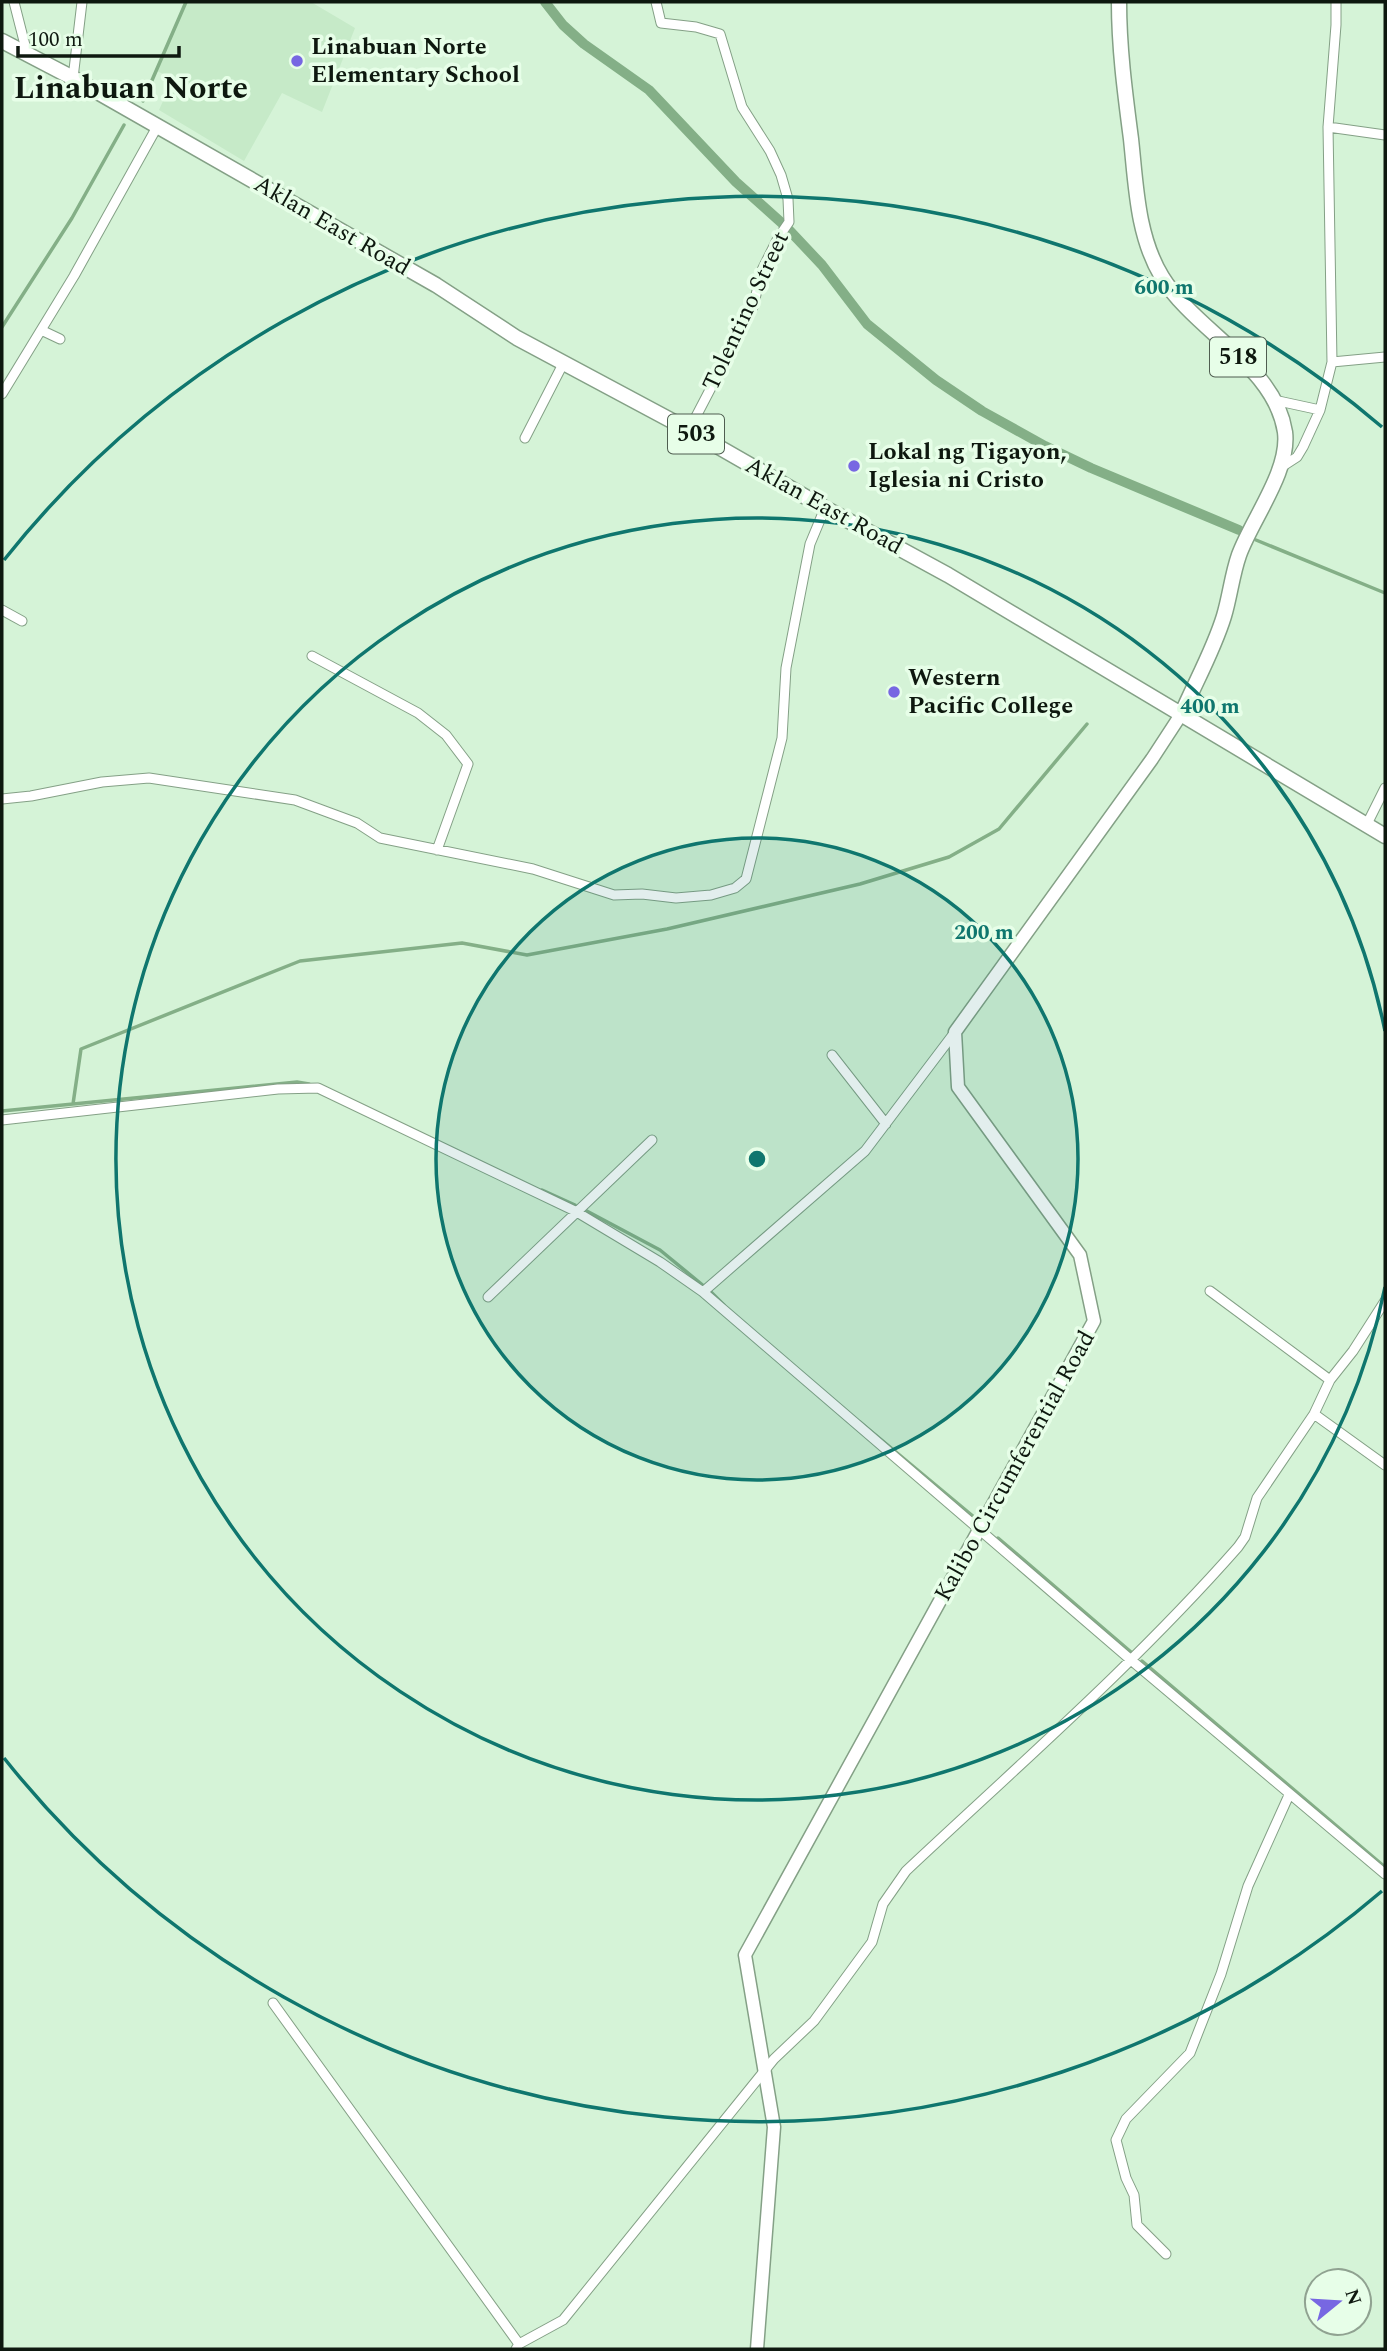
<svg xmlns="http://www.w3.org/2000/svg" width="1387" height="2351" viewBox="0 0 1387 2351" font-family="Spectral,serif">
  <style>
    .built { fill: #c6eac8 }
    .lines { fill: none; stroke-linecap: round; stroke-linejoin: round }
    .stream { stroke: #84af87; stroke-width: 3.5 }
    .canal { stroke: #84af87; stroke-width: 10 }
    .minor-casing { stroke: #84a086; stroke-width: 11 }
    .secondary-casing { stroke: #84a086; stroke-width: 15 }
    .primary-casing { stroke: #84a086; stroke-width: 17 }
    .minor { stroke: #fff; stroke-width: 9 }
    .secondary { stroke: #fff; stroke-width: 12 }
    .primary { stroke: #fff; stroke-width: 14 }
    .ring { fill: none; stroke: #0f766e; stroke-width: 3.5 }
    .poi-dot { fill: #7767e2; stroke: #e7fee8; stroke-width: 2.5 }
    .labels { text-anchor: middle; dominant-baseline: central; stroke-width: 7; stroke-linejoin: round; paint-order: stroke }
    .shield { fill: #e7fee8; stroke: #4f5d50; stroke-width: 2 }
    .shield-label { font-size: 23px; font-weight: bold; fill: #0e180f }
    .poi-label { font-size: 24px; font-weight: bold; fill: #0e180f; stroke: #e7fee8; text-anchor: start }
    .street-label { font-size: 24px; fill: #0e180f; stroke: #e7fee8 }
    .district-label { font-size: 32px; font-weight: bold; fill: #0e180f; stroke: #e7fee8 }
    .centre { fill: #0f766e; stroke: #e7fee8; stroke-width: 3.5 }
    .ring-label { font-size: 21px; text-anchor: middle; font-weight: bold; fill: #0f766e; stroke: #e7fee8; stroke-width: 7; stroke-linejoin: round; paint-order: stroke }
  </style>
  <rect width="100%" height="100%" fill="#d5f3d7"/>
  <path class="built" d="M 186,2 L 311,2 L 355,28 L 322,112 L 282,93 L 244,161 L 159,110 L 173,79 L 157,71 Z"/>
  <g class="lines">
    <path class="stream" d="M 143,101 L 186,2
      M 2,327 L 72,218 L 124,125
      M 1256,540 L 1385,593
      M 73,1104 L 81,1049 L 300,961 L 462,943 L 527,955 L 667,929 L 860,884 L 949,857 L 999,829 L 1087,724
      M 2,1111 L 297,1082 L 309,1084
      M 542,1190 L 575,1205
      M 583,1209 L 660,1250 L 705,1287
      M 711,1292 L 724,1305
      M 860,1422 L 974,1517
      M 998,1538 L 1131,1652
      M 1142,1661 L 1385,1867"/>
    <path class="canal" d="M 545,2 L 563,25 L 584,44 L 649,90 L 736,182 L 784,225
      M 789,230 L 822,265 L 867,324 L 936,380 L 982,411 L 1045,446 L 1091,468 L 1239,530"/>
    <defs>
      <path id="minor" d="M 14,2 L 27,53
        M 656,2 L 661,23 L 696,27 L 720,34 L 742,107 L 770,151 L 781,175 L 788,199 L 789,222 L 778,238 L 762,270 L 753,307 L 689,430
        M 73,78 L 82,2
        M 1328,127 L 1385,135
        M 41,330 L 60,339
        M 1332,362 L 1385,357
        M 2,394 L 74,276 L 157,127
        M 1274,400 L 1320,410
        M 525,438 L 564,362
        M 1280,468 L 1297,457 L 1303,447 L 1320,410 L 1332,362 L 1328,127 L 1336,25 L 1336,2
        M 2,610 L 22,621
        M 312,656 L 418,713 L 446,735 L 468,764 L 437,850
        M 2,799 L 31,796 L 102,782 L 149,778 L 295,800 L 357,823 L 380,838 L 533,869 L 614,895 L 642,894 L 676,898 L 711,895 L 735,888 L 746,879 L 782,738 L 786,668 L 810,544 L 825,508
        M 1367,824 L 1385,788
        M 832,1055 L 886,1124
        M 2,1120 L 278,1089 L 318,1088 L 575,1211 L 660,1262 L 703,1292 L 1131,1660 L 1385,1874
        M 1210,1291 L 1330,1380
        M 703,1292 L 865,1151 L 955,1032
        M 488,1297 L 652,1140
        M 1314,1414 L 1385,1465
        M 273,2003 L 519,2344
        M 1166,2254 L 1137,2225 L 1134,2195 L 1126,2178 L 1116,2140 L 1126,2119 L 1190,2053 L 1221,1974 L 1248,1886 L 1289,1795
        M 516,2349 L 519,2344 L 563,2320 L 774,2059 L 814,2021 L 872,1942 L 883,1904 L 906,1871 C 1019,1765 1136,1663 1238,1547 L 1245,1537 L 1257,1498 L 1314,1414 L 1330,1380 L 1353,1351 L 1385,1301"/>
      <path id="secondary" d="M 757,2349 L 774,2127 L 745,1955 L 1094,1321 L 1080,1255 L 958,1087 L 955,1032 L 1152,759 L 1182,713"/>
      <path id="primary" d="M 1119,2 C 1119,48 1125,93 1131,139 C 1136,185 1137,236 1162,277 C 1195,331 1275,366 1285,432 C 1290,471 1252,519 1239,555 C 1232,575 1230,596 1224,616 C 1214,649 1196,681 1182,713
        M 2,41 L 73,78 L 436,285 L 517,338 L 689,430 L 825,508 L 948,575 L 1385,836"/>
    </defs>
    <use href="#minor" class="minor-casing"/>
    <use href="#secondary" class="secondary-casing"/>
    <use href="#primary" class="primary-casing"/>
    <use href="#minor" class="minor"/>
    <use href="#secondary" class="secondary"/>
    <use href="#primary" class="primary"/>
  </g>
  <circle cx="757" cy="1159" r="321" fill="#0f766e" fill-opacity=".12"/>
  <g class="ring">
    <circle cx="757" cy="1159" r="321"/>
    <path d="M1385 1287A641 641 0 1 1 1385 1031"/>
    <path d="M1382 1891A962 962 0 0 1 4 1758M4 560A962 962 0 0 1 1382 427"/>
  </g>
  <g class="poi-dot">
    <circle cx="297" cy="61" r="7"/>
    <circle cx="854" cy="466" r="7"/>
    <circle cx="894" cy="692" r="7"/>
  </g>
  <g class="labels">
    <g class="shield">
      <rect x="1210" y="337.5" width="56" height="39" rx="5"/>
      <rect x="668" y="414.5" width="56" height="39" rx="5"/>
    </g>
    <g class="shield-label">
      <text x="1238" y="357">518</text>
      <text x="696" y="434">503</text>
    </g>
    <g class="poi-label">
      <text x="311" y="47">Linabuan Norte<tspan x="311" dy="28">Elementary School</tspan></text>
      <text x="868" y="452">Lokal ng Tigayon,<tspan x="868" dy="28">Iglesia ni Cristo</tspan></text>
      <text x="908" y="678">Western<tspan x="908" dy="28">Pacific College</tspan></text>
    </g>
    <g class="street-label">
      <text transform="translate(332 226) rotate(30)">Aklan East Road</text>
      <text transform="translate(746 311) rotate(-65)">Tolentino Street</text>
      <text transform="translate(824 506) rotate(29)">Aklan East Road</text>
      <text transform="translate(1015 1466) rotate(-61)">Kalibo Circumferential Road</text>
    </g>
    <g class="district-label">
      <text x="131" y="88">Linabuan Norte</text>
    </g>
  </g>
  <circle cx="757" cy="1159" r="10" class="centre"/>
  <g class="ring-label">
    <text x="1164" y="294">600 m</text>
    <text x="1210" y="713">400 m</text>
    <text x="984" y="939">200 m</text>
  </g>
  <rect width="1387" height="2351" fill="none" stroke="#0e180f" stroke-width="7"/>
  <g transform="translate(1338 2302) rotate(72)"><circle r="33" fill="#e7fee8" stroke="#90a291" stroke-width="2"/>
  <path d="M0-5L12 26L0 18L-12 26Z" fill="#7767e2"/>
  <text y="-10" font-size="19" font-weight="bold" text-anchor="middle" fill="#0e180f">N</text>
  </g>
  <path d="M18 46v10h161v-10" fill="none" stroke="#0e180f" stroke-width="3.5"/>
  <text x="28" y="46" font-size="21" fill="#0e180f" stroke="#e7fee8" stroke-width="5" paint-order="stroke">100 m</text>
</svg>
